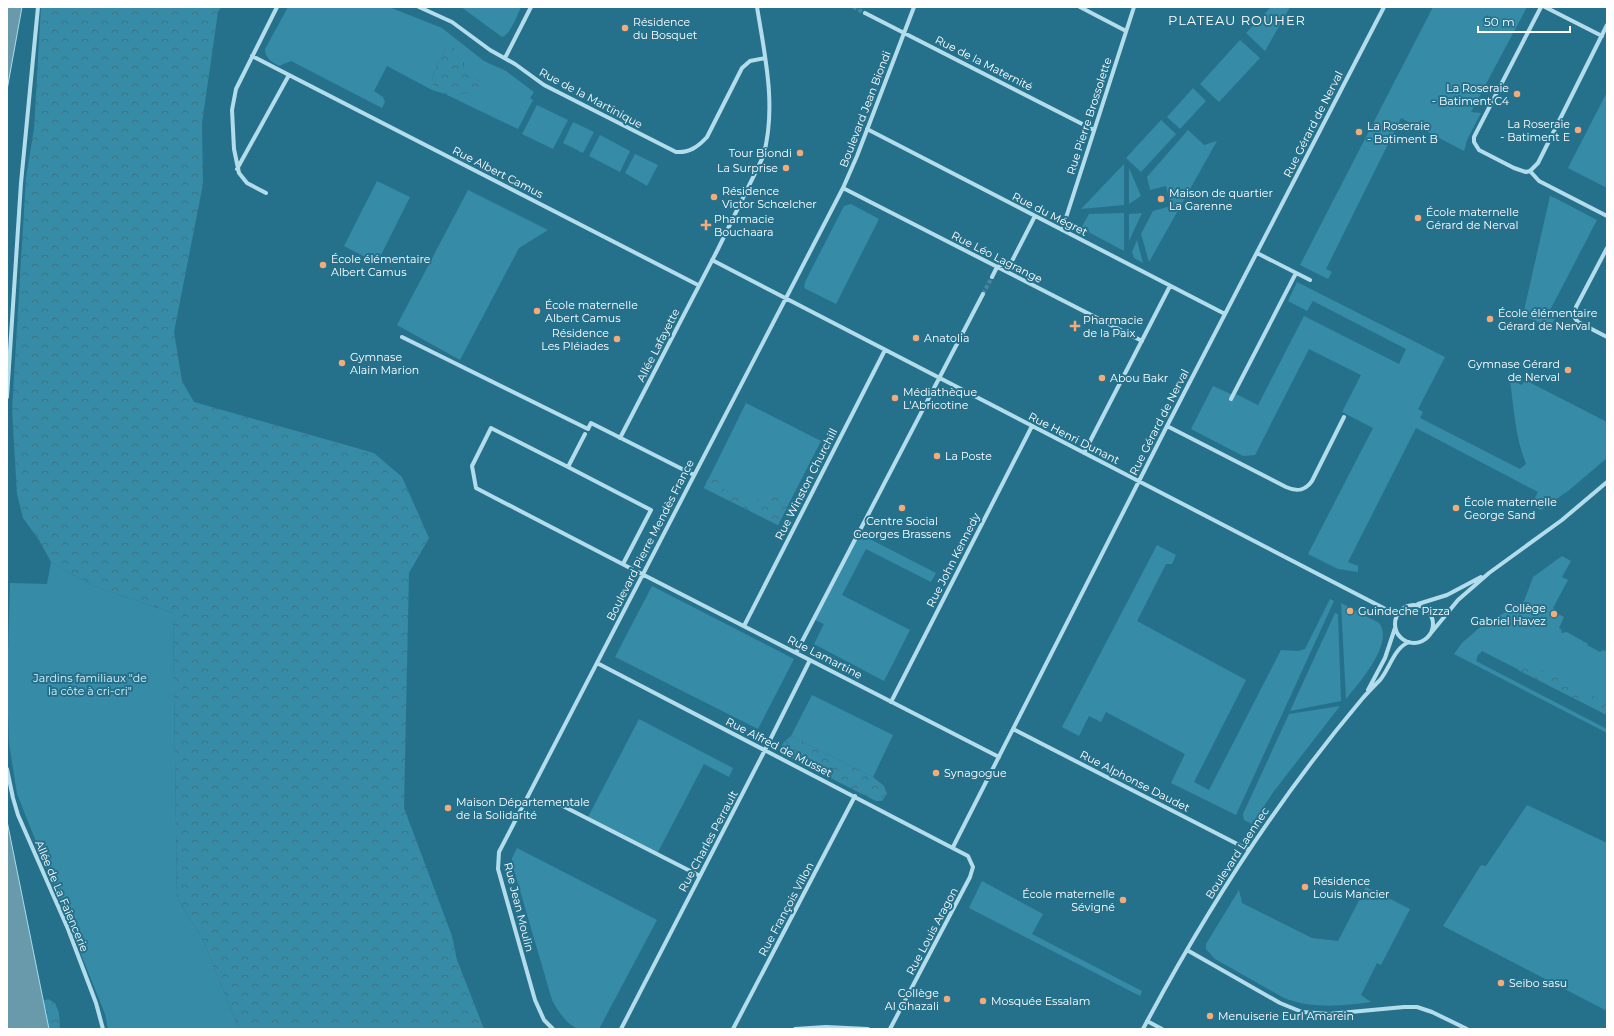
<svg xmlns="http://www.w3.org/2000/svg" width="1614" height="1036" viewBox="0 0 1614 1036" font-family="Montserrat,sans-serif">
  <style>
    .green { fill: #368ba7; fill-rule: evenodd }
    .forest { fill: url(#forest-crowns) }
    .water { fill: #689aac; stroke: #a8dbeb }
    .lines { fill: none; stroke-linecap: round; stroke-linejoin: round }
    .street-tunnel { stroke: #46869d; stroke-width: 4; stroke-dasharray: 4 2; stroke-linecap: butt }
    .street { stroke: #b4ddeb; stroke-width: 4 }
    .poi-dot { fill: #f4ab78; stroke: #25718c; stroke-width: 1.5 }
    .labels { text-anchor: middle; dominant-baseline: central; stroke-width: 4; stroke-linejoin: round; paint-order: stroke }
    .poi-label { font-size: 11px; fill: #fff; stroke: #25718c; text-anchor: start }
    .street-label { font-size: 11px; fill: #fff; stroke: #25718c }
    .park-label { font-size: 11px; fill: #d8f0f8; stroke: #25718c }
    .quarter-label { font-size: 13px; letter-spacing: 1px; fill: #fff; stroke: #25718c }
  </style>
  <defs>
    <pattern id="forest-crowns" width="20" height="18" patternUnits="userSpaceOnUse"><rect width="20" height="18" fill="#368ba7"/><path d="M2 6a3 3 0 1 1 6 0M12 15a3 3 0 1 1 6 0" fill="none" stroke="#3f7283"/></pattern>
  </defs>
  <rect width="100%" height="100%" fill="#25718c"/>
  <path class="green" d="M 288,7 L 389,7 L 442,28 L 484,61 L 506,71 L 534,92 L 530,98 L 533,100 L 518,129 L 445,94 L 432,90 L 387,66 L 374,91 L 383,97 L 385,102 L 382,108 L 291,61 L 279,66 C 272,62 265,58 265,49 ZM 446,49 L 464,63 L 464,72 L 469,78 L 478,80 L 483,92 L 470,92 L 457,95 L 432,81 L 434,71 Z
    M 461,7 L 521,7 C 517,15 511,34 502,37 Z
    M 1271,7 L 1290,7 L 1265,51 L 1246,33 Z
    M 1433,7 L 1527,7 L 1471,112 L 1481,113 L 1467,140 L 1464,151 L 1401,118 L 1326,269 L 1332,272 L 1328,279 L 1300,265 Z
    M 1240,40 L 1260,58 L 1219,102 L 1200,84 Z
    M 1193,88 L 1206,101 L 1180,129 L 1167,117 Z
    M 1607,92 L 1607,188 L 1568,168 Z
    M 537,105 L 568,120 L 553,149 L 522,134 Z
    M 1161,120 L 1176,134 L 1141,172 L 1126,158 Z
    M 573,122 L 594,132 L 583,153 L 563,143 Z
    M 1188,130 L 1204,145 L 1217,141 L 1149,262 L 1141,234 L 1153,211 L 1171,206 L 1166,186 L 1150,190 L 1147,177 Z
    M 600,135 L 630,151 L 620,172 L 589,156 Z
    M 635,154 L 658,165 L 647,186 L 625,173 Z
    M 1124,164 L 1124,205 L 1081,209 Z
    M 1129,168 L 1141,196 L 1129,204 Z
    M 377,181 L 410,197 L 377,263 L 344,246 Z
    M 468,190 L 548,230 L 519,248 L 460,360 L 397,325 Z
    M 1550,196 L 1555,198 L 1597,220 L 1548,314 L 1555,318 L 1550,328 L 1523,315 Z
    M 851,204 L 879,219 L 836,304 L 804,288 L 805,282 L 844,206 Z
    M 1124,213 L 1124,251 L 1081,228 L 1089,214 Z
    M 1142,213 L 1129,241 L 1129,214 Z
    M 1137,240 L 1143,263 L 1134,258 L 1132,252 Z
    M 1297,282 L 1445,357 L 1418,409 L 1423,412 L 1420,418 L 1520,469 L 1526,464 C 1515,437 1514,409 1510,380 L 1522,385 L 1525,380 L 1607,422 L 1607,458 L 1568,491 L 1541,510 L 1531,505 L 1538,492 L 1416,428 L 1348,562 L 1358,566 L 1358,572 L 1338,569 L 1308,554 L 1373,428 L 1342,412 L 1361,375 L 1309,349 L 1255,455 L 1243,456 L 1191,429 L 1213,386 L 1233,395 L 1234,393 L 1258,405 L 1304,316 L 1399,364 L 1406,349 L 1313,301 L 1307,311 L 1288,301 Z
    M 746,403 L 821,441 L 778,525 L 704,488 Z
    M 858,533 L 936,573 L 931,582 L 866,549 L 842,595 L 910,630 L 884,681 L 814,644 L 824,624 L 813,619 Z
    M 1157,545 L 1176,555 L 1172,564 L 1166,564 L 1137,621 L 1246,680 L 1194,782 L 1209,790 L 1281,650 L 1298,651 L 1305,649 L 1330,599 L 1334,601 L 1236,815 L 1171,783 L 1185,754 L 1106,712 L 1101,722 L 1089,716 L 1079,736 L 1062,727 Z
    M 1562,556 L 1571,561 L 1562,577 L 1568,580 L 1553,608 L 1556,610 L 1555,612 L 1564,617 L 1559,628 L 1562,630 L 1561,633 L 1567,632 L 1588,644 L 1587,645 L 1600,652 L 1603,650 L 1607,652 L 1607,715 L 1482,651 L 1478,655 L 1476,661 L 1607,729 L 1607,733 L 1454,654 L 1462,643 L 1479,628 L 1524,601 L 1533,577 Z
    M 51,562 L 93,586 L 173,613 L 177,898 L 202,938 L 239,1029 L 108,1029 L 105,1014 L 17,794 L 9,743 L 7,684 L 10,583 L 47,584 Z
    M 652,586 L 794,659 L 758,729 L 615,657 Z
    M 1341,603 L 1379,623 C 1395,643 1358,684 1346,699 Z
    M 1335,613 L 1338,614 L 1341,701 L 1290,711 Z
    M 812,695 L 893,735 L 873,777 L 791,736 Z
    M 1340,706 L 1274,791 L 1252,824 L 1244,820 L 1243,814 L 1289,714 Z
    M 639,719 L 733,768 L 729,777 L 704,764 L 657,854 L 587,819 Z
    M 1527,805 L 1607,843 L 1607,1011 L 1443,926 L 1481,865 L 1486,866 Z
    M 517,848 L 657,920 L 599,1029 C 594,1029 586,1030 580,1029 C 567,1026 558,1011 552,1000 L 512,863 L 512,858 Z
    M 982,881 L 1043,914 L 1032,934 L 1142,991 L 1140,996 L 969,908 Z
    M 1366,887 L 1410,909 L 1381,965 L 1377,963 L 1361,995 L 1371,1002 C 1342,1006 1312,1009 1284,998 L 1215,959 L 1206,949 L 1206,944 L 1239,890 L 1242,903 L 1312,938 L 1338,941 Z"/>
  <path class="forest" d="M 41,7 L 221,7 L 218,12 L 202,123 L 203,184 L 174,332 L 182,381 L 194,402 L 374,453 L 402,477 L 429,538 L 409,573 L 404,808 L 452,936 L 457,960 L 484,1029 L 239,1029 L 202,938 L 177,898 L 173,613 L 93,586 L 51,562 L 39,540 L 23,518 L 17,494 L 12,410 L 26,177 L 34,129 Z
    M 451,46 C 461,52 464,61 464,72 C 472,81 481,77 485,89 L 483,92 L 470,92 L 457,95 L 445,94 L 434,87 L 432,81 L 434,71 L 446,49 Z
    M 717,476 L 721,479 L 723,488 C 738,499 750,508 765,495 L 776,497 L 788,505 L 778,525 L 704,488 L 708,479 Z
    M 1523,661 L 1607,703 L 1607,715 L 1518,670 Z
    M 791,736 L 873,777 L 884,786 L 887,794 L 882,801 L 876,801 L 781,753 L 780,747 L 785,741 Z
    M 48,999 L 55,1003 L 59,1013 L 60,1029 L 41,1029 L 41,1002 Z"/>
  <path class="water" d="M 7,7 L 22,7 L 7,90 Z
    M 7,821 L 49,1029 L 7,1029 Z"/>
  <g class="lines">
    <path class="street-tunnel" d="M 853,7 L 865,13
      M 983,294 L 992,277"/>
    <path class="street" d="M 419,7 L 452,22 L 490,50 L 515,64 L 544,85 L 676,152 C 689,153 698,147 707,137 L 742,68 L 750,61 L 765,58
      M 1080,7 L 1126,31
      M 1545,7 L 1602,36
      M 865,13 L 1094,130
      M 252,56 L 698,285
      M 505,58 L 531,7
      M 867,129 L 1225,314
      M 237,169 L 289,75
      M 1530,171 L 1526,172 L 1514,168 L 1479,150 L 1474,142 L 1474,137 L 1541,7
      M 1530,171 L 1538,163 L 1607,25
      M 1530,171 L 1539,181 L 1607,216
      M 843,188 L 1142,341
      M 266,193 L 247,183 L 239,173 L 234,149 L 232,110 L 236,89 L 277,7
      M 1062,230 L 1134,7
      M 1607,248 L 1576,307 L 1574,317 L 1578,322 L 1607,337
      M 1257,253 L 1310,280
      M 712,260 L 1397,615
      M 992,277 L 997,267 L 1012,261 L 1035,216
      M 402,337 L 588,429 L 591,423 L 694,475
      M 7,397 L 21,183 L 38,7
      M 1231,399 L 1296,273
      M 1167,426 L 1286,487 C 1297,492 1305,491 1312,481 L 1344,417
      M 585,434 L 568,467 L 491,428 L 472,466 L 476,488 L 632,569
      M 620,438 L 718,249 L 763,157 C 777,108 765,56 757,7
      M 1084,453 L 1170,286
      M 568,467 L 651,510 L 623,564
      M 638,572 L 999,757
      M 1418,604 L 1447,595 L 1481,577
      M1395 624a19 19 0 1 1 38 0a19 19 0 1 1-38 0Z
      M 744,626 L 885,350
      M 1431,633 L 1458,600 L 1489,573 L 1562,520 L 1607,482
      M 796,653 L 983,294
      M 597,663 L 968,856 L 973,867 L 970,877 L 890,1029
      M 1368,690 L 1385,658 L 1395,628
      M 891,702 L 1032,426
      M 1013,729 L 1249,850
      M 7,769 L 13,798 L 18,815 L 68,929 L 96,1003 L 103,1029
      M 557,803 L 700,876
      M 953,847 L 1167,426 L 1384,7
      M 1187,950 L 1280,1003 L 1302,1012 L 1329,1014 L 1404,1007 L 1417,1007 L 1432,1012 L 1467,1029
      M 1147,1021 L 1162,1029
      M 553,1029 L 544,1020 L 535,1000 L 498,869 L 499,852 L 843,188 L 857,156 L 914,7
      M 621,1029 L 765,750 L 810,660
      M 733,1029 L 855,796
      M 795,1029 L 826,1027 L 868,1029
      M 1143,1029 C 1205,912 1277,800 1362,699 C 1368,692 1374,686 1380,680 C 1390,668 1394,648 1409,642"/>
  </g>
  <g class="poi-dot">
    <circle cx="625" cy="28" r="4"/>
    <circle cx="1517" cy="94" r="4"/>
    <circle cx="1578" cy="130" r="4"/>
    <circle cx="1359" cy="132" r="4"/>
    <circle cx="800" cy="153" r="4"/>
    <circle cx="786" cy="168" r="4"/>
    <circle cx="714" cy="197" r="4"/>
    <circle cx="1161" cy="199" r="4"/>
    <circle cx="1418" cy="218" r="4"/>
    <path d="M704 219h4v4h4v4h-4v4h-4v-4h-4v-4h4z"/>
    <circle cx="323" cy="265" r="4"/>
    <circle cx="537" cy="311" r="4"/>
    <circle cx="1490" cy="319" r="4"/>
    <path d="M1073 320h4v4h4v4h-4v4h-4v-4h-4v-4h4z"/>
    <circle cx="916" cy="338" r="4"/>
    <circle cx="617" cy="339" r="4"/>
    <circle cx="342" cy="363" r="4"/>
    <circle cx="1568" cy="370" r="4"/>
    <circle cx="1102" cy="378" r="4"/>
    <circle cx="895" cy="398" r="4"/>
    <circle cx="937" cy="456" r="4"/>
    <circle cx="902" cy="508" r="4"/>
    <circle cx="1456" cy="508" r="4"/>
    <circle cx="1350" cy="611" r="4"/>
    <circle cx="1554" cy="614" r="4"/>
    <circle cx="936" cy="773" r="4"/>
    <circle cx="448" cy="808" r="4"/>
    <circle cx="1305" cy="887" r="4"/>
    <circle cx="1123" cy="900" r="4"/>
    <circle cx="1501" cy="983" r="4"/>
    <circle cx="947" cy="999" r="4"/>
    <circle cx="983" cy="1001" r="4"/>
    <circle cx="1210" cy="1016" r="4"/>
  </g>
  <g class="labels">
    <g class="poi-label">
      <text x="633" y="22">Résidence<tspan x="633" dy="13">du Bosquet</tspan></text>
      <text x="1509" y="88" text-anchor="end">La Roseraie<tspan x="1509" dy="13">- Batiment C4</tspan></text>
      <text x="1570" y="124" text-anchor="end">La Roseraie<tspan x="1570" dy="13">- Batiment E</tspan></text>
      <text x="1367" y="126">La Roseraie<tspan x="1367" dy="13">- Batiment B</tspan></text>
      <text x="792" y="153" text-anchor="end">Tour Biondi</text>
      <text x="778" y="168" text-anchor="end">La Surprise</text>
      <text x="722" y="191">Résidence<tspan x="722" dy="13">Victor Schœlcher</tspan></text>
      <text x="1169" y="193">Maison de quartier<tspan x="1169" dy="13">La Garenne</tspan></text>
      <text x="1426" y="212">École maternelle<tspan x="1426" dy="13">Gérard de Nerval</tspan></text>
      <text x="714" y="219">Pharmacie<tspan x="714" dy="13">Bouchaara</tspan></text>
      <text x="331" y="259">École élémentaire<tspan x="331" dy="13">Albert Camus</tspan></text>
      <text x="545" y="305">École maternelle<tspan x="545" dy="13">Albert Camus</tspan></text>
      <text x="1498" y="313">École élémentaire<tspan x="1498" dy="13">Gérard de Nerval</tspan></text>
      <text x="1083" y="320">Pharmacie<tspan x="1083" dy="13">de la Paix</tspan></text>
      <text x="609" y="333" text-anchor="end">Résidence<tspan x="609" dy="13">Les Pléiades</tspan></text>
      <text x="924" y="338">Anatolia</text>
      <text x="350" y="357">Gymnase<tspan x="350" dy="13">Alain Marion</tspan></text>
      <text x="1560" y="364" text-anchor="end">Gymnase Gérard<tspan x="1560" dy="13">de Nerval</tspan></text>
      <text x="1110" y="378">Abou Bakr</text>
      <text x="903" y="392">Médiathèque<tspan x="903" dy="13">L'Abricotine</tspan></text>
      <text x="945" y="456">La Poste</text>
      <text x="1464" y="502">École maternelle<tspan x="1464" dy="13">George Sand</tspan></text>
      <text x="902" y="521" text-anchor="middle">Centre Social<tspan x="902" dy="13">Georges Brassens</tspan></text>
      <text x="1546" y="608" text-anchor="end">Collège<tspan x="1546" dy="13">Gabriel Havez</tspan></text>
      <text x="1358" y="611">Guindeche Pizza</text>
      <text x="944" y="773">Synagogue</text>
      <text x="456" y="802">Maison Départementale<tspan x="456" dy="13">de la Solidarité</tspan></text>
      <text x="1313" y="881">Résidence<tspan x="1313" dy="13">Louis Mancier</tspan></text>
      <text x="1115" y="894" text-anchor="end">École maternelle<tspan x="1115" dy="13">Sévigné</tspan></text>
      <text x="1509" y="983">Seibo sasu</text>
      <text x="939" y="993" text-anchor="end">Collège<tspan x="939" dy="13">Al Ghazali</tspan></text>
      <text x="991" y="1001">Mosquée Essalam</text>
      <text x="1218" y="1016">Menuiserie Eurl Amarein</text>
    </g>
    <g class="street-label">
      <text transform="translate(984 63) rotate(27)">Rue de la Maternité</text>
      <text transform="translate(591 98) rotate(28)">Rue de la Martinique</text>
      <text transform="translate(865 109) rotate(-69)">Boulevard Jean Biondi</text>
      <text transform="translate(1089 116) rotate(-72)">Rue Pierre Brossolette</text>
      <text transform="translate(1313 124) rotate(-63)">Rue Gérard de Nerval</text>
      <text transform="translate(498 172) rotate(27)">Rue Albert Camus</text>
      <text transform="translate(1050 214) rotate(27)">Rue du Mégret</text>
      <text transform="translate(997 257) rotate(27)">Rue Léo Lagrange</text>
      <text transform="translate(658 345) rotate(-63)">Allée Lafayette</text>
      <text transform="translate(1159 422) rotate(-63)">Rue Gérard de Nerval</text>
      <text transform="translate(1074 438) rotate(27)">Rue Henri Dunant</text>
      <text transform="translate(806 484) rotate(-63)">Rue Winston Churchill</text>
      <text transform="translate(650 540) rotate(-63)">Boulevard Pierre Mendès France</text>
      <text transform="translate(953 560) rotate(-63)">Rue John Kennedy</text>
      <text transform="translate(825 657) rotate(27)">Rue Lamartine</text>
      <text transform="translate(779 747) rotate(27)">Rue Alfred de Musset</text>
      <text transform="translate(1135 781) rotate(27)">Rue Alphonse Daudet</text>
      <text transform="translate(708 841) rotate(-62)">Rue Charles Perrault</text>
      <text transform="translate(1237 853) rotate(-57)">Boulevard Laennec</text>
      <text transform="translate(62 896) rotate(67)">Allée de La Faïencerie</text>
      <text transform="translate(519 907) rotate(76)">Rue Jean Moulin</text>
      <text transform="translate(786 909) rotate(-62)">Rue François Villon</text>
      <text transform="translate(932 931) rotate(-62)">Rue Louis Aragon</text>
    </g>
    <g class="park-label">
      <text x="90" y="678">Jardins familiaux "de<tspan x="90" dy="13">la côte à cri-cri"</tspan></text>
    </g>
    <g class="quarter-label">
      <text x="1237" y="20">PLATEAU ROUHER</text>
    </g>
  </g>
  <rect width="1614" height="1036" fill="none" stroke="#ffffff" stroke-width="16"/>
  <path d="M1478 26v6h92v-6" fill="none" stroke="#ffffff" stroke-width="2"/>
  <text x="1484" y="26" font-size="12" fill="#ffffff" stroke="#25718c" stroke-width="3" paint-order="stroke">50 m</text>
</svg>
